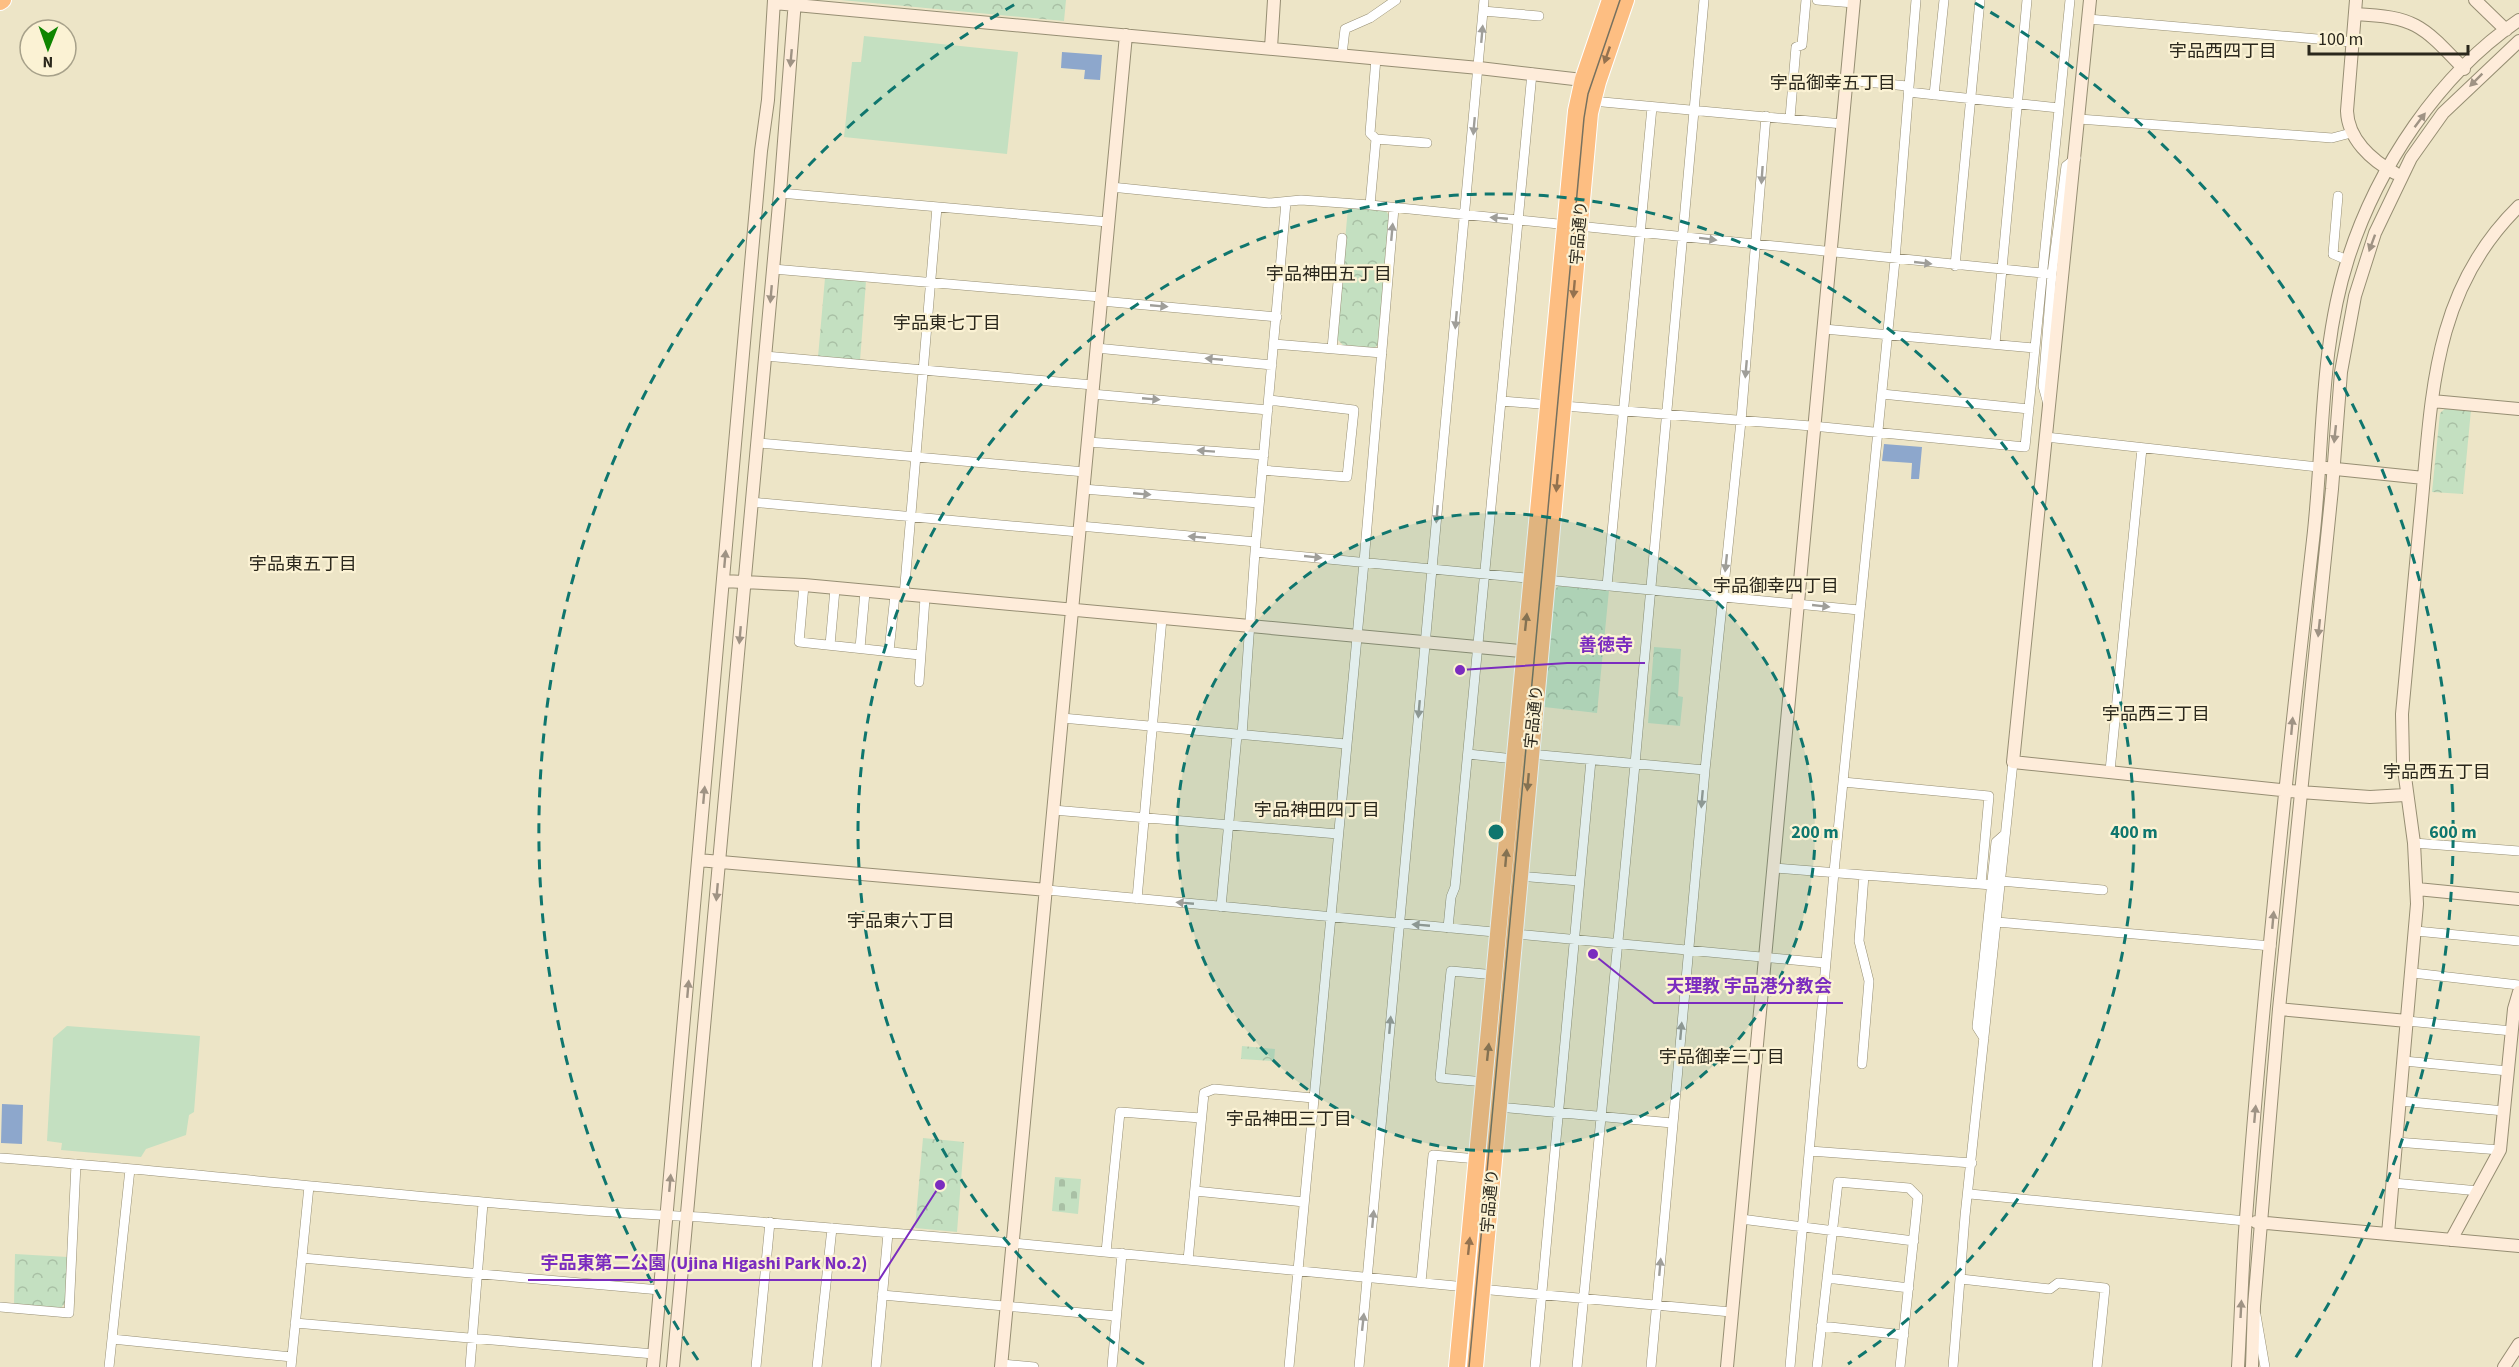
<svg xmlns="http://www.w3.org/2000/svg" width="2519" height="1367" viewBox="0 0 2519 1367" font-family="'Source Sans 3','Noto Sans JP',sans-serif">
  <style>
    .forest { fill: url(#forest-crowns) }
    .cemetery { fill: url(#cemetery-stones) }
    .pitch { fill: #c4e0c1 }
    .water { fill: #8da7cc }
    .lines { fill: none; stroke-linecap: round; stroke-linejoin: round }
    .street-casing { stroke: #968e73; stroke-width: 10 }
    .secondary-casing { stroke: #968e73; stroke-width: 14 }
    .highway-casing { stroke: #fff; stroke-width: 18 }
    .street { stroke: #fff; stroke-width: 9 }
    .secondary { stroke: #feecda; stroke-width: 12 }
    .highway { stroke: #fdbe82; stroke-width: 16 }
    .tram { stroke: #76715f; stroke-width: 1.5 }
    .oneway { fill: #9f9e99 }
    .oneway2 { fill: #94724f }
    .oneway3 { fill: #9f9384 }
    .ring { fill: none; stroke: #0f766e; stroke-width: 3; stroke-dasharray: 10 8 }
    .labels { text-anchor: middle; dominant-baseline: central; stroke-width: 4.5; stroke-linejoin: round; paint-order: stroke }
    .street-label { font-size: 16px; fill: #2a271c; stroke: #fbf2d4 }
    .neighbourhood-label { font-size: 18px; fill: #2a271c; stroke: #fbf2d4 }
    .centre { fill: #0f766e; stroke: #fbf2d4; stroke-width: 3 }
    .ring-label { font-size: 18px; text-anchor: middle; font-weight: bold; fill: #0f766e; stroke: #fbf2d4; stroke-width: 4.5; stroke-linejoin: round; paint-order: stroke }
    .leader { fill: none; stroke: #7b2cbf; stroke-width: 2 }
    .callout-dot { fill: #7b2cbf; stroke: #fbf2d4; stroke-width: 2 }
    .callout-label { font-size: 18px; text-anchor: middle; font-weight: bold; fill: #7b2cbf; stroke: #fbf2d4; stroke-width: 4.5; stroke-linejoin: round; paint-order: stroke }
  </style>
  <defs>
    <pattern id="forest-crowns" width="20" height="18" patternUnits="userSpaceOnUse" patternTransform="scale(1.5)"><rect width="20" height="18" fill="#c4e0c1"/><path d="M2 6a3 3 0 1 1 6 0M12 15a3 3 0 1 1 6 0" fill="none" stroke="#a9c0a5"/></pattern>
    <pattern id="cemetery-stones" width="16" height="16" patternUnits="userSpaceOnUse" patternTransform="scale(1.5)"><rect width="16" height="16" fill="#c4e0c1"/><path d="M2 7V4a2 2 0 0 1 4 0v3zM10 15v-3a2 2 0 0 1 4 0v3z" fill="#a9c0a5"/></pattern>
  </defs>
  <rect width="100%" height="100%" fill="#ede5c7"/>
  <path class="forest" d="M 841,0 L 1066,0 L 1064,21 Z
    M 1348,208 L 1386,211 L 1390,217 L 1379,344 L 1374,348 L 1343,345 L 1336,338 Z
    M 825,278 L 866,281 L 860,361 L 818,357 Z
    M 2446,408 L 2471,410 L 2463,494 L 2432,492 L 2440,413 Z
    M 1558,586 L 1609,590 L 1597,713 L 1544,707 L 1555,590 Z
    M 1654,647 L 1681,649 L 1678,696 L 1683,697 L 1680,726 L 1648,723 Z
    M 1242,1046 L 1275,1049 L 1274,1061 L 1241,1059 Z
    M 923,1138 L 964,1142 L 957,1232 L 915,1228 Z
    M 15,1254 L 68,1257 L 65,1303 L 61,1308 L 14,1305 Z"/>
  <path class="cemetery" d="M 1055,1177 L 1081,1179 L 1078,1214 L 1052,1211 Z"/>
  <path class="pitch" d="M 864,36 L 1018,52 L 1007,154 L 844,137 L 852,62 L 861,62 Z
    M 67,1026 L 200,1036 L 194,1112 L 189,1115 L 186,1135 L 146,1149 L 141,1157 L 61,1150 L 62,1143 L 47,1141 L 53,1038 Z"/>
  <path class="water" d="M 1062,52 L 1102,55 L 1100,80 L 1084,79 L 1085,70 L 1061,68 Z
    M 1884,444 L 1922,447 L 1919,479 L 1911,479 L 1912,463 L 1882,461 Z
    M 2,1104 L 23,1105 L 22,1144 L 1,1143 Z"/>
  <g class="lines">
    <defs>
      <path id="street" d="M 1817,0 L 1854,3
        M 1483,11 L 1539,16
        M 2088,19 L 2352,42
        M 1342,55 L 1345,29 L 1370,18 L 1396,0
        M 1847,80 L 1907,86
        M 1908,92 L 2059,108
        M 1934,95 L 1944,0
        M 1592,101 L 1843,124
        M 1790,118 L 1796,47 L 1802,45 L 1806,0
        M 2079,119 L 2332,138 L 2351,133
        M 1376,139 L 1427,143
        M 1111,187 L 1269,203 L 1301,200 L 1370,205 L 2052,274
        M 780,193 L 1108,222
        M 2338,196 L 2333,254 L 2347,260
        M 1370,205 L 1376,139 L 1370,133 L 1376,58
        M 1955,266 L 1980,0
        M 773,269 L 1101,297
        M 1101,301 L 1277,317
        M 1824,329 L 2035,348
        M 1274,344 L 1382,353
        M 1995,344 L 2027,0
        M 1096,348 L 1272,365
        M 1332,349 L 1342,238
        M 765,356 L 1093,385
        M 1092,394 L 1268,410
        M 1882,394 L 2029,409
        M 1502,401 L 1823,427 L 2025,447 L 2070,0
        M 2048,404 L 2043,386 L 2052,274 L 2066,166 L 2076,158
        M 2046,437 L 2318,467
        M 1088,442 L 1264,455
        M 758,443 L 1085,472
        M 1262,470 L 1347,477 L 1354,410 L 1269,400
        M 1083,489 L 1259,503
        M 751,502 L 1079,532
        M 1080,526 L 1256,542
        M 1255,552 L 1859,610
        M 804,585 L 799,642 L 920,655
        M 1607,586 L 1652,107
        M 904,596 L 937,207
        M 830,645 L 835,589
        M 860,648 L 865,592
        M 889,651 L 895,595
        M 919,682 L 925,598
        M 1062,718 L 1346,744
        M 1242,735 L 1255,552 L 1286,202
        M 1468,754 L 1514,759
        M 1530,754 L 1705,770
        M 2110,771 L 2142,448
        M 1843,782 L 1989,796 L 1981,884
        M 1053,810 L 1338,834
        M 2414,843 L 2519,851
        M 1775,868 L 1992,885
        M 1519,876 L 1579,881
        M 2001,881 L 2103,890
        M 1047,890 L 1825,963
        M 1137,899 L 1162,618
        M 1221,907 L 1237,735
        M 1997,922 L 2271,946
        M 1448,928 L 1451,897 L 1455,887 L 1532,73
        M 2416,931 L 2519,941
        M 2413,973 L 2519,985
        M 2407,1021 L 2512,1031
        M 1984,1038 L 1977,1027 L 1996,842 L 2005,834
        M 2404,1061 L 2508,1071
        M 1862,1064 L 1869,981 L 1859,941 L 1864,875
        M 1485,1082 L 1440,1078 L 1451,971 L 1496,975
        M 2400,1101 L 2504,1111
        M 1498,1107 L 1672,1123
        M 2396,1142 L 2500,1150
        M 1810,1151 L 1972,1163
        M 0,1158 C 234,1175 466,1206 700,1217 L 1012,1243 L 1466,1287
        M 2393,1183 L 2479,1191
        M 1195,1191 L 1304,1202
        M 1970,1194 L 2246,1221
        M 1741,1219 L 1914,1241
        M 1106,1252 L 1120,1112 L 1201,1118
        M 302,1258 L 660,1290
        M 1188,1260 L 1204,1093 L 1214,1089 L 1313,1098
        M 1827,1278 L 1909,1288
        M 1961,1279 L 2050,1289 L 2058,1283 L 2105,1288 L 2097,1367
        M 1421,1282 L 1433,1155 L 1477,1159
        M 1480,1289 L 1731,1312
        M 882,1295 L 1116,1316
        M 0,1307 L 69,1313 L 76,1164
        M 2256,1315 L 2265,1367
        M 295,1323 L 654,1354
        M 1821,1326 L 1904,1335
        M 112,1339 L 292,1357
        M 1002,1364 L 1034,1367
        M 109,1367 L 130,1169
        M 291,1367 L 309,1186
        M 470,1367 L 483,1203
        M 756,1367 L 770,1222
        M 817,1367 L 832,1228
        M 876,1367 L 888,1233
        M 1112,1367 L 1122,1253
        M 1289,1367 L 1364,562 L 1394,208
        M 1359,1367 L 1484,0
        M 1535,1367 L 1591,760
        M 1577,1367 L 1635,764 L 1704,0
        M 1651,1367 L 1705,770 L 1741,421 L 1766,116
        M 1790,1367 L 1834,872 L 1895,260 L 1916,0
        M 1817,1367 L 1838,1182 L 1909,1188 L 1918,1197 L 1900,1367
        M 1953,1367 L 1965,1216 L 2013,762"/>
      <path id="secondary" d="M 2090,0 L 2013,762 L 2300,792 L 2370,797 L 2405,795
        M 2356,0 L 2347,111 C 2348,139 2371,160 2395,173
        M 2475,0 L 2506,30
        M 774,3 L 1479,68 L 1591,81
        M 2355,14 C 2416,17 2422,25 2464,69
        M 1271,48 L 1274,0
        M 2432,401 L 2519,409
        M 2326,468 L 2424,478
        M 723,581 L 804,585 L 1532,652
        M 698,860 L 1047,890
        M 2417,889 L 2519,899
        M 2279,1009 L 2407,1021
        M 2256,1222 L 2519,1246
        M 2388,1234 L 2417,904 L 2414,843 L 2403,762 L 2402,714 C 2408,646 2415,578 2421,510 C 2432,396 2432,291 2519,206
        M 2451,1240 L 2500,1150 L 2514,1009 L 2519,992
        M 653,1367 L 761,151 L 768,100 L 774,0
        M 673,1367 L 780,193 L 795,0
        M 1001,1367 L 1126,35
        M 1727,1367 L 1854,0
        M 2238,1367 C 2241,1317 2242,1268 2246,1218 C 2263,992 2287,766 2313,540 C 2324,447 2319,349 2348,259 C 2377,168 2439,74 2519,20
        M 2252,1367 L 2254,1306 L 2279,1009 L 2332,489 L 2341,372 L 2355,296 L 2375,233 L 2411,158 L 2443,113 L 2519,41
        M 2504,1367 L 2519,1344"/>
      <path id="highway" d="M 0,2 L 3,0
        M 1457,1367 L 1576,111 L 1583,79 L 1610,0
        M 1475,1367 L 1590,113 L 1598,82 L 1626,0"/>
    </defs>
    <use href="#street" class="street-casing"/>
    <use href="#secondary" class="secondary-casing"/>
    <use href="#highway" class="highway-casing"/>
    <use href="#street" class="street"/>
    <use href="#secondary" class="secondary"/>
    <use href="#highway" class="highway"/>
    <path class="tram" d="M 1469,1367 L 1584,118 L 1588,94 L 1620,0"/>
  </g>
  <defs><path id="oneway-solid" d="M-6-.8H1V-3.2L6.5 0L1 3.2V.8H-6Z" transform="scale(1.5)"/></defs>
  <g class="oneway">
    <use href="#oneway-solid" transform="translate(1482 34) rotate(-85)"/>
    <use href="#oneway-solid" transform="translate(1474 126) rotate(95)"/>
    <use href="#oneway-solid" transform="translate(1762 175) rotate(94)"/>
    <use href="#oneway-solid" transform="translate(1499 218) rotate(-175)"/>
    <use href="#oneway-solid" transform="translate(1392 232) rotate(-85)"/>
    <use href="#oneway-solid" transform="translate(1708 239) rotate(7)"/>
    <use href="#oneway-solid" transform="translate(1923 263) rotate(6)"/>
    <use href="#oneway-solid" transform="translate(1159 306) rotate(5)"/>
    <use href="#oneway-solid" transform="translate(1456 320) rotate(95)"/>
    <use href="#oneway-solid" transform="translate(1214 359) rotate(-175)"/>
    <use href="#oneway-solid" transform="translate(1746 369) rotate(95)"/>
    <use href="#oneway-solid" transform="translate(1151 399) rotate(5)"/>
    <use href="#oneway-solid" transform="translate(1206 451) rotate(-176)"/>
    <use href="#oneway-solid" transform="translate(1142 494) rotate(5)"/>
    <use href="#oneway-solid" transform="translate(1437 514) rotate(95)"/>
    <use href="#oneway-solid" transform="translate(1197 537) rotate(-175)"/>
    <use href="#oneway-solid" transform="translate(1313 557) rotate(6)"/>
    <use href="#oneway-solid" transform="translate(1726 563) rotate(96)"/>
    <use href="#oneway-solid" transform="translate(1821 606) rotate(6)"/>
    <use href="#oneway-solid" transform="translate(1419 709) rotate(95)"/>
    <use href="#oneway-solid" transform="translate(1702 799) rotate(95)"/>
    <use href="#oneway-solid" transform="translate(1185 903) rotate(-175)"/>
    <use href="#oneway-solid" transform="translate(1421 925) rotate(-175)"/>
    <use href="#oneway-solid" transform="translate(1390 1025) rotate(-85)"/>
    <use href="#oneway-solid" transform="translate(1681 1031) rotate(-85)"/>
    <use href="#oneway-solid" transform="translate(1373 1219) rotate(-85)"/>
    <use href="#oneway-solid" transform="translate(1660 1267) rotate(-85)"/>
    <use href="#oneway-solid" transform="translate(1363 1322) rotate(-84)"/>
  </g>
  <g class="oneway2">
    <use href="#oneway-solid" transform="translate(1607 55) rotate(109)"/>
    <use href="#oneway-solid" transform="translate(1574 289) rotate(95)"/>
    <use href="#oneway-solid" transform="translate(1557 483) rotate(95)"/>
    <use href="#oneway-solid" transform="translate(1526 622) rotate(-84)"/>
    <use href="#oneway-solid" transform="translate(1528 782) rotate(95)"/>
    <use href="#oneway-solid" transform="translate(1506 858) rotate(-85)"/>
    <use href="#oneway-solid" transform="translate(1488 1052) rotate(-84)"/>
    <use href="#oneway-solid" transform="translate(1469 1246) rotate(-84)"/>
  </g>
  <g class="oneway3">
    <use href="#oneway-solid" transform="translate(791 58) rotate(95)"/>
    <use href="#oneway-solid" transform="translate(2476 80) rotate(135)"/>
    <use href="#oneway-solid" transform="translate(2420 120) rotate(-53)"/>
    <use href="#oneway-solid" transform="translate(2372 243) rotate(110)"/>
    <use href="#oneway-solid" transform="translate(771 294) rotate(95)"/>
    <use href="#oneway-solid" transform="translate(2335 434) rotate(96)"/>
    <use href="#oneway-solid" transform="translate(725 559) rotate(-85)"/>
    <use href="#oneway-solid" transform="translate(2319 628) rotate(96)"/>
    <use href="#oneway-solid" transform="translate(740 635) rotate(95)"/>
    <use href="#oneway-solid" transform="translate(2292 726) rotate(-85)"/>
    <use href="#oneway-solid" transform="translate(704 795) rotate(-85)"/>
    <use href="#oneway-solid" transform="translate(717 892) rotate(95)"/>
    <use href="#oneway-solid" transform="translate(2273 920) rotate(-85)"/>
    <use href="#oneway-solid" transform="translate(688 989) rotate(-85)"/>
    <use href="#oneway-solid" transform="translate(2255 1114) rotate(-85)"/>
    <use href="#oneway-solid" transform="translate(670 1183) rotate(-85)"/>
    <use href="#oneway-solid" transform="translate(2241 1309) rotate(-87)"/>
  </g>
  <circle cx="1496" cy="832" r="319" fill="#0f766e" fill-opacity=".12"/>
  <g class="ring">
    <circle cx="1496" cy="832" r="319"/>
    <path d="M1144 1364A638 638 0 1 1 1848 1364"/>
    <path d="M698 1360A957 957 0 0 1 1017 3M1975 3A957 957 0 0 1 2294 1360"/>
  </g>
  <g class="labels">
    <g class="street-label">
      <text transform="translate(1579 233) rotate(-85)">宇品通り</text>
      <text transform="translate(1534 717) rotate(-84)">宇品通り</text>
      <text transform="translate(1490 1201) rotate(-85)">宇品通り</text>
    </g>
    <g class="neighbourhood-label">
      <text x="2223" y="51">宇品西四丁目</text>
      <text x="1833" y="83">宇品御幸五丁目</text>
      <text x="1329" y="274">宇品神田五丁目</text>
      <text x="947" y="323">宇品東七丁目</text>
      <text x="303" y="564">宇品東五丁目</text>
      <text x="1776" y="586">宇品御幸四丁目</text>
      <text x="2156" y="714">宇品西三丁目</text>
      <text x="2437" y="772">宇品西五丁目</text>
      <text x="1317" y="810">宇品神田四丁目</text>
      <text x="901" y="921">宇品東六丁目</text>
      <text x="1722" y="1057">宇品御幸三丁目</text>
      <text x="1289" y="1119">宇品神田三丁目</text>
    </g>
  </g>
  <circle cx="1496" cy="832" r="9" class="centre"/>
  <g class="ring-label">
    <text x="1815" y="838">200 m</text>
    <text x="2134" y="838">400 m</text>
    <text x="2453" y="838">600 m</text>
  </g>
  <path class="leader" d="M1460 670L1567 663H1645M1593 954L1654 1003H1843M940 1185L879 1280H528"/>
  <g class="callout-dot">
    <circle cx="1460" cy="670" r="6"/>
    <circle cx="1593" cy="954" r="6"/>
    <circle cx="940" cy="1185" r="6"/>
  </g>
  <g class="callout-label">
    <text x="1606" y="651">善徳寺</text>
    <text x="1749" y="992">天理教 宇品港分教会</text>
    <text x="704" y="1269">宇品東第二公園 (Ujina Higashi Park No.2)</text>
  </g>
  <g transform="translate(48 48) rotate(181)"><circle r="28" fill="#fbf2d4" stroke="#a7a18a" stroke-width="1.5"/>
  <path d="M0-4.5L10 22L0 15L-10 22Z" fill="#0e8500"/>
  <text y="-9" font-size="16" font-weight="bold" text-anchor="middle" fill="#2a271c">N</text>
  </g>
  <path d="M2309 45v9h159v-9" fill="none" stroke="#2a271c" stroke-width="3"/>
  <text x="2318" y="45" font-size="18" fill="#2a271c" stroke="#fbf2d4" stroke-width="4.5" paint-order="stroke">100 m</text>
</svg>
